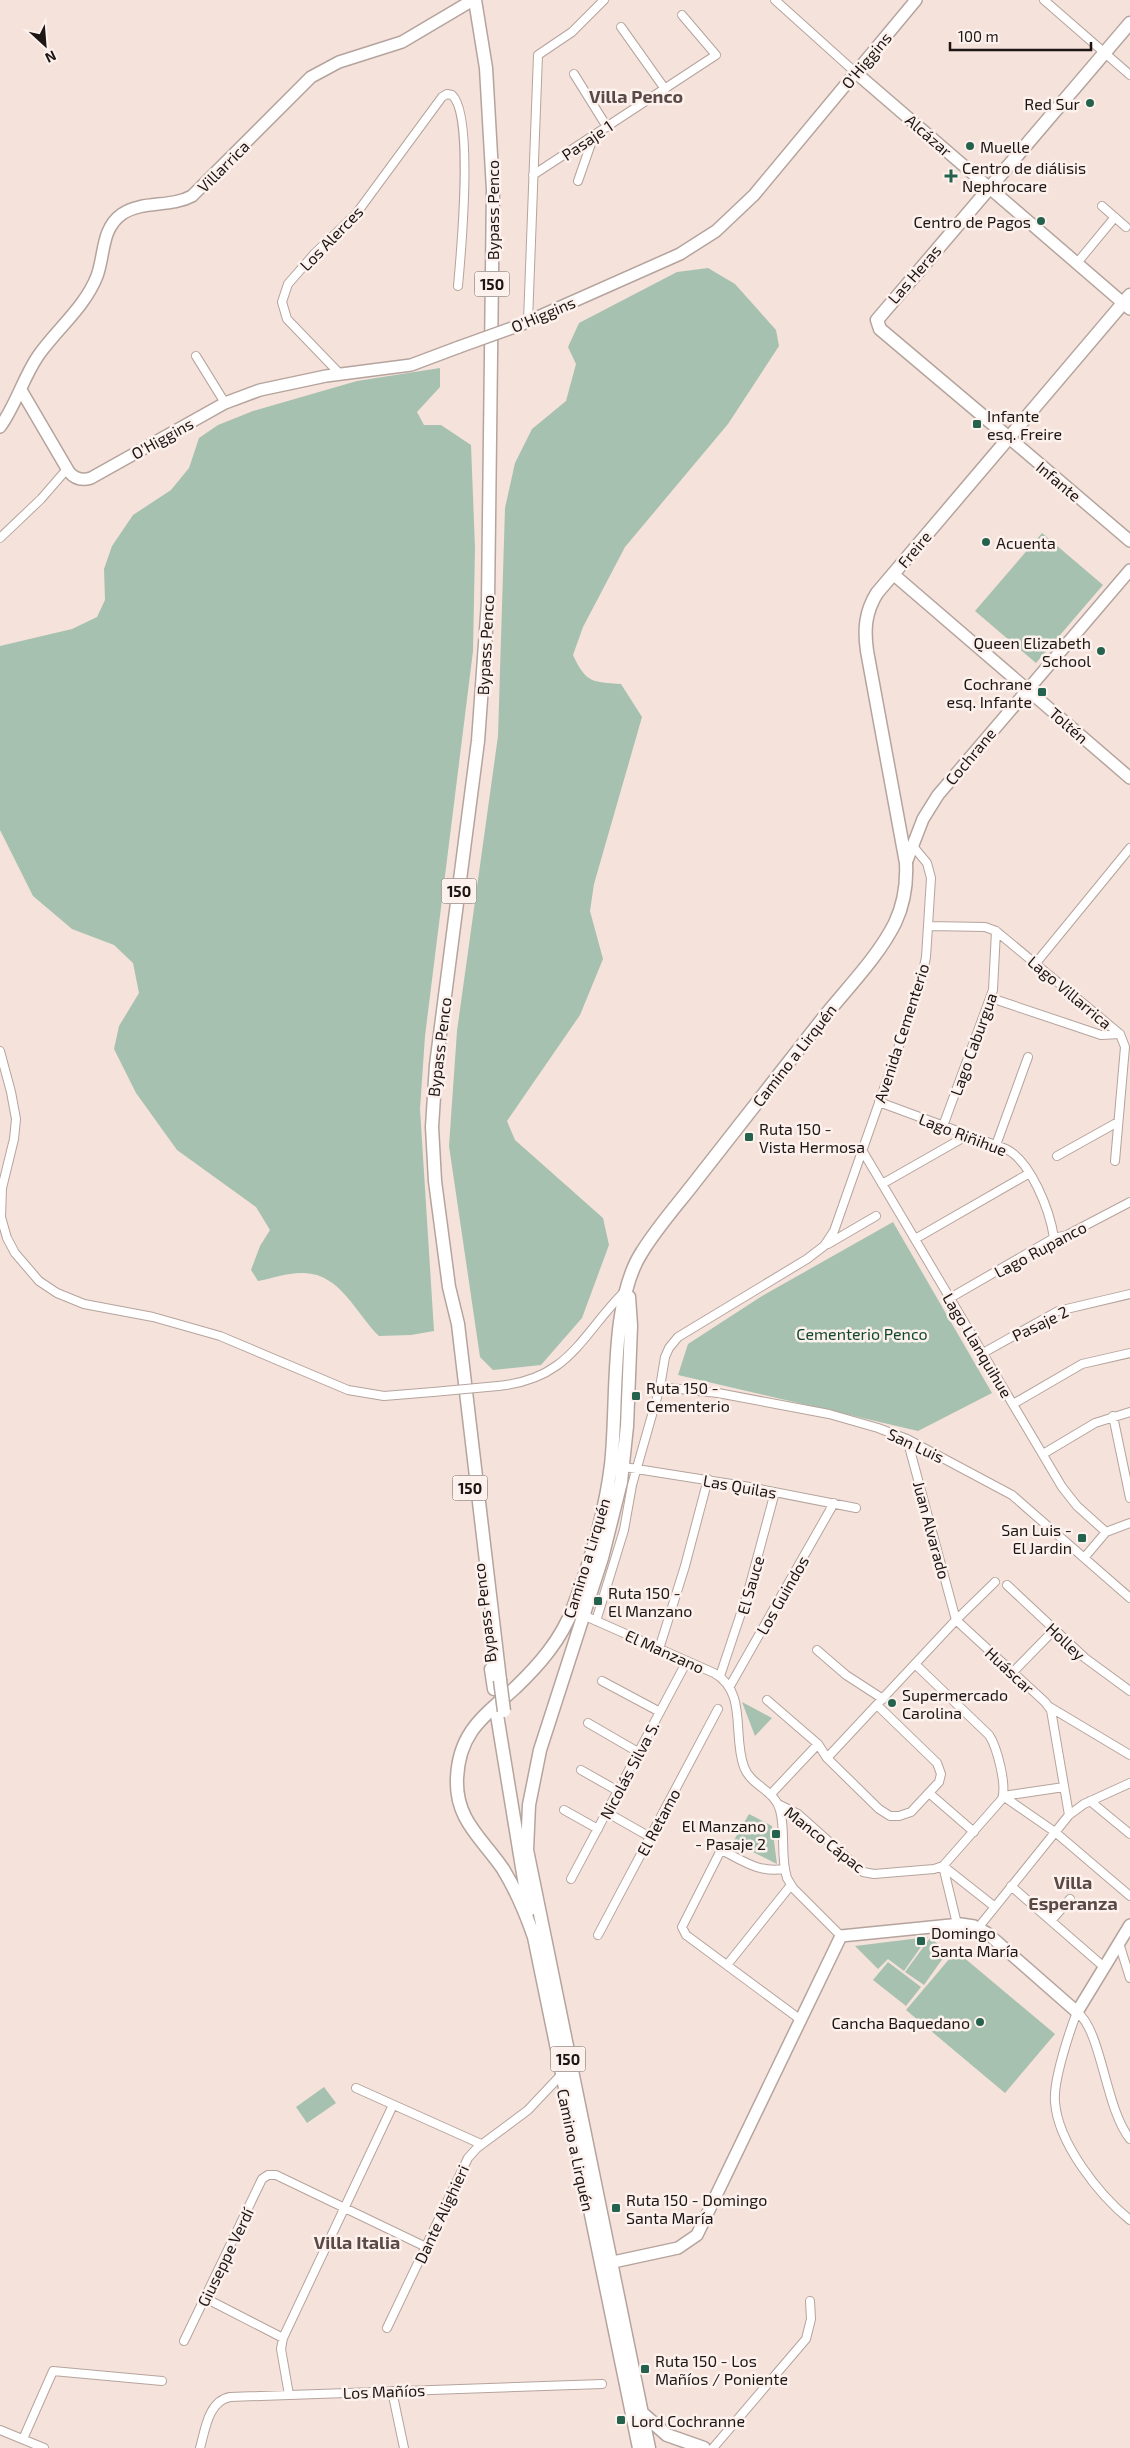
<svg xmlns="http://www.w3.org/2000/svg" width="1130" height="2448" viewBox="0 0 1130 2448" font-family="'Exo 2',sans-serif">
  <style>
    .green { fill: #a7c1b0 }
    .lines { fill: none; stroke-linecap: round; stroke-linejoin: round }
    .street-casing { stroke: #b5a49d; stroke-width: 10 }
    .secondary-casing { stroke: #b5a49d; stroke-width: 14 }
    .primary-casing { stroke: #b5a49d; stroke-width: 15 }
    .street { stroke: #fff; stroke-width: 8 }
    .secondary { stroke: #fff; stroke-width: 11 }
    .primary { stroke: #fff; stroke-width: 12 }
    .street-bridge-casing { stroke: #b5a49d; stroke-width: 10; stroke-linecap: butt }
    .secondary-bridge-casing { stroke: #b5a49d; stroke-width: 14; stroke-linecap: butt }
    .primary-bridge-casing { stroke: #b5a49d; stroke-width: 15; stroke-linecap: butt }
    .street-bridge { stroke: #fff; stroke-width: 8 }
    .secondary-bridge { stroke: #fff; stroke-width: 11 }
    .primary-bridge { stroke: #fff; stroke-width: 12 }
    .poi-dot { fill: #25624e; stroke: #fdf1ed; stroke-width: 2 }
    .labels { text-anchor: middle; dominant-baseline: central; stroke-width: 5; stroke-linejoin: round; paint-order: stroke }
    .shield { fill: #fdf1ed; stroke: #605855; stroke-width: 1 }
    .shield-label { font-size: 15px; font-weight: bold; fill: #1d1614 }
    .street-label { font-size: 16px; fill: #1d1614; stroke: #fdf1ed }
    .poi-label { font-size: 16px; fill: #1d1614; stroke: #fdf1ed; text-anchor: start }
    .park-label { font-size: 16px; fill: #11482d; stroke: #fdf1ed }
    .neighbourhood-label { font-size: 18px; font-weight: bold; fill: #5a4a45; stroke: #fdf1ed }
  </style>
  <rect width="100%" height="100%" fill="#f5e2db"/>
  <path class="green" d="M 708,268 L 735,284 L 776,330 L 779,346 L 728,424 L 625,547 L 583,627 L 573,655 C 586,683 592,682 621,684 L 642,717 L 594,884 L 590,911 L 603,959 L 580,1015 L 507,1121 L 515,1140 L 603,1218 L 609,1245 L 582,1318 L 541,1365 L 493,1370 L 480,1357 L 449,1146 L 457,1031 L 498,736 L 505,508 L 515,463 L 532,429 L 566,401 L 576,364 L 568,347 L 579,323 L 677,272 Z
    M 440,368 L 440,387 L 417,412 L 424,425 L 441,425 L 471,445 L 475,548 L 473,651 L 425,1036 L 420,1109 L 434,1331 L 411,1335 L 379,1336 C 356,1314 341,1274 304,1273 C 290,1272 273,1278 258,1281 L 251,1270 L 260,1246 L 270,1230 L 256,1207 L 177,1150 L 136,1093 L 114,1049 L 119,1026 L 139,993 L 133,963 L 114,945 L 72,929 L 33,896 L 0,830 L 0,646 L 72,629 L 97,617 L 105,600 L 104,569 L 112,546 L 133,515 L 171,490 L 189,468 L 199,438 L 218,425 L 253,411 L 357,381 Z
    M 1042,533 L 1103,585 L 1036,663 L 975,611 Z
    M 893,1222 L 992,1393 L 918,1431 L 678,1375 L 688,1344 L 762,1296 Z
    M 742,1702 L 772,1718 L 755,1736 Z
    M 749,1814 L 772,1826 L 777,1864 L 733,1842 Z
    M 928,1937 L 904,1971 L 888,1959 L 878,1969 L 855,1946 Z
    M 930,1938 L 948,1951 L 924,1985 L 905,1972 Z
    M 956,1951 L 1055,2034 L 1005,2093 L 906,2010 Z
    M 888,1962 L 921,1987 L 906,2006 L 873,1980 Z
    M 324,2087 L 336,2103 L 307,2123 L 296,2107 Z"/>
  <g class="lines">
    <defs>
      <path id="street" d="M 775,0 L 855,72
        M 1044,0 L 1130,75
        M 621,27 L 665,89
        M 574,74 L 607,127
        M 533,175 L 716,55 L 682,15
        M 578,181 L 594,135
        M 1102,206 L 1126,227
        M 1077,263 L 1115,217
        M 528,321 L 538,55 L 572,32 L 604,0
        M 196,356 L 225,403
        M 340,374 L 287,319 L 282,302 L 288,284 L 315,253 L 356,214 L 442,97 L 447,94 L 452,95 C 474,114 461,253 458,286
        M 0,538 L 41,499 L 67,469
        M 928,926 L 985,927 L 996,931 L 1120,1034 L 1125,1047 L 1115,1161
        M 1036,963 L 1130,848
        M 991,998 L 1101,1035 L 1120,1034
        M 0,1051 L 11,1092 L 16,1119 L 14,1139 L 2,1188 L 1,1217 L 7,1238 L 15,1253 L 39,1281 L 57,1293 L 84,1304 L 153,1317 L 220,1336 L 348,1390 L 384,1396 L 433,1392
        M 879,1102 L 1006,1149 C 1031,1161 1050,1211 1054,1238
        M 943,1126 L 993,990 L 996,931
        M 996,1145 L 1028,1057
        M 862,1150 L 1062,1487 L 1077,1506 L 1106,1532
        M 1057,1156 L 1118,1122
        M 882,1184 L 968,1135
        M 915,1239 L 1028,1174
        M 828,1244 L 876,1216
        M 950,1298 L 1054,1238 L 1067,1235 L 1130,1202
        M 983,1353 L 1058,1311 L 1130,1294
        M 498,1386 C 569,1379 580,1337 624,1292
        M 660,1387 L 718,1393 L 829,1414 L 878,1428 L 907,1439 L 1012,1495 L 1130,1598
        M 1013,1404 L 1082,1364 L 1130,1353
        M 1113,1416 L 1130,1498
        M 907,1439 L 956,1620
        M 1043,1454 L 1095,1423 L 1130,1412
        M 624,1467 L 744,1486 L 856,1508
        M 1084,1558 L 1106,1532 L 1130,1523
        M 1007,1585 L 1085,1658 L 1130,1691
        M 583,1615 L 714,1673 C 748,1692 732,1735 744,1767 C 751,1786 775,1790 780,1810 C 786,1832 780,1856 787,1878 L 793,1888 L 841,1936
        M 956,1620 L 1045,1702 L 1051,1710 L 1069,1815
        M 596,1621 L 624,1530 L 632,1485 L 660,1387 L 665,1357 L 669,1348 L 678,1337 L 807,1259 L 824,1246 L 834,1231 L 920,986 L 926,957 L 931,878 L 927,863 L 912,845
        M 659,1649 L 685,1566 L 708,1479
        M 817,1650 L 846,1675 L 883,1699
        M 1013,1672 L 1054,1630
        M 720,1676 L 748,1592 L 775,1492
        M 602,1681 L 660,1712
        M 730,1686 L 834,1503
        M 767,1700 L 818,1744 L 827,1758 L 879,1809 L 890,1816 L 899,1816 L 911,1812 L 939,1782 L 941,1774 L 937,1763 L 877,1705
        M 1048,1706 L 1130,1755
        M 588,1723 L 638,1752
        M 827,1758 L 956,1620 L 995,1582
        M 581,1770 L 618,1791
        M 929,1793 L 974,1832
        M 771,1794 L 818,1744
        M 1003,1796 L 1055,1832 L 1130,1896
        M 1003,1796 L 1064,1787
        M 1090,1801 L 1130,1834
        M 778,1804 L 798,1814 L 863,1872 L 874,1874 L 934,1869 L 943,1866 L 1002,1799 C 1007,1785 997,1747 989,1735 L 915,1664
        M 564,1810 L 598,1829
        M 606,1812 L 650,1837
        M 943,1866 L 995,1907
        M 943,1866 L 957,1924
        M 784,1869 C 758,1873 744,1861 721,1850 L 682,1927 L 686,1935 L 801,2020
        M 571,1879 L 687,1661
        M 1011,1886 L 1104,1967
        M 1051,1921 L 1070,1899
        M 978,1928 L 1069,1815 L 1084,1804 L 1130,1783
        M 598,1935 L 718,1709
        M 1119,1943 L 1130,1978
        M 727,1965 L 791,1885
        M 356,2088 L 481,2144
        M 1130,2139 C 1105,2108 1102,2031 1077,2012 C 1069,2033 1053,2081 1055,2102 C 1058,2143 1099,2195 1130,2220
        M 205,2298 L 283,2338
        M 387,2328 L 468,2158 L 477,2148 L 528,2110 L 561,2075
        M 184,2341 L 262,2179 L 268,2175 L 276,2175 L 426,2247
        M 392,2391 L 404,2448
        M 289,2395 L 281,2349 L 283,2338 L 393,2105
        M 0,2430 L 44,2448
        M 23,2439 L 53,2371 L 162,2381
        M 200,2448 C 205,2431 208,2401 230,2397 L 602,2384
        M 713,2448 L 806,2339 L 811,2319 L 810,2301"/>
      <path id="secondary" d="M 855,72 L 1130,309
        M 520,325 L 680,254 L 716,231 L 754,195 L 916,0
        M 21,390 L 69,472 C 75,479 82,481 91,478 L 225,403 L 260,390 L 326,376 L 411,365 L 459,347
        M 0,427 C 16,405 23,378 38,356 C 57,329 85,307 97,276 C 105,254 101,229 122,214 C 143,200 170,208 192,196 L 311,77 L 339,62 L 402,42 L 473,0
        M 1008,437 L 1130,541
        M 893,574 L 1130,778
        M 906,863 L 923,819 L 938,795 L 1130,570
        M 604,2264 L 678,2248 L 697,2235 L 841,1936 L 961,1924 L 974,1926 L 987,1933 L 1077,2012 L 1130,1925"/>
      <path id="primary" d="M 475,0 L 486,68 L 493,190 L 488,602 L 478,741 L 436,1065 L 432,1127 L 435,1181 L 449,1287 L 458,1324 L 500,1680
        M 1008,437 L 880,329 L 877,320 L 1130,23
        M 629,1297 L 631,1326 L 627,1426 L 621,1482 L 602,1558 L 540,1750 L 529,1805 L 527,1850 L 649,2448
        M 491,1669 L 494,1689
        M 497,1715 L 529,1910
        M 642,2413 L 667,2435 L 704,2448
        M 639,2448 L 534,1937 C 526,1914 516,1890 503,1869 C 482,1838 455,1820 457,1778 C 459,1732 484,1716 515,1688 C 539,1665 561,1640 573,1608 C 590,1563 605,1514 611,1465 C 618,1405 609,1302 642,1252 C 658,1226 679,1203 698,1178 C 740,1124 782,1071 824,1017 C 848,987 878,957 895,923 C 904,904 907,884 906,863 L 867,651 C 864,630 865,612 877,593 L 1130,295"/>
    </defs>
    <use href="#street" class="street-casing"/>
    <use href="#secondary" class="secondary-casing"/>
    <use href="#primary" class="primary-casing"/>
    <use href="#street" class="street"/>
    <use href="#secondary" class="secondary"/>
    <use href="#primary" class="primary"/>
    <defs>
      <path id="street-bridge" d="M 433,1392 L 498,1386"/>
      <path id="secondary-bridge" d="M 459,347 L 520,325"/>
      <path id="primary-bridge" d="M 500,1680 L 504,1711"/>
    </defs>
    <use href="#street-bridge" class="street-bridge-casing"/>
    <use href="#secondary-bridge" class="secondary-bridge-casing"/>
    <use href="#primary-bridge" class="primary-bridge-casing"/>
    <use href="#street-bridge" class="street-bridge"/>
    <use href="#secondary-bridge" class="secondary-bridge"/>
    <use href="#primary-bridge" class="primary-bridge"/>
  </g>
  <g class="poi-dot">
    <circle cx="1090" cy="103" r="5"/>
    <circle cx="970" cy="146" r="5"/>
    <path d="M948.5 168.5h5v5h5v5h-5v5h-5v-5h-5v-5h5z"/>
    <circle cx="1041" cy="221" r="5"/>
    <rect x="972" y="419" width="10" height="10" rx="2.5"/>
    <circle cx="986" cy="542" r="5"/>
    <circle cx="1101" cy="651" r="5"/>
    <rect x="1037" y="687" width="10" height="10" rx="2.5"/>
    <rect x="744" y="1132" width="10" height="10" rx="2.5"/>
    <rect x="631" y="1391" width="10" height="10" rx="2.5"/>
    <rect x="1077" y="1533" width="10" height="10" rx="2.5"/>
    <rect x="593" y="1596" width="10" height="10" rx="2.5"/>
    <circle cx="892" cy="1703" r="5"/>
    <rect x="771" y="1829" width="10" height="10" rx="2.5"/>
    <rect x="916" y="1936" width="10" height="10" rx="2.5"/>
    <circle cx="980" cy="2022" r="5"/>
    <rect x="611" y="2203" width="10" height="10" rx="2.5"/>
    <rect x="640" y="2364" width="10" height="10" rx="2.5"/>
    <rect x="616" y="2415" width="10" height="10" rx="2.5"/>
  </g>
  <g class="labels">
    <g class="shield">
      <rect x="474.5" y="271.5" width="35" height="25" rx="4"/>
      <rect x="441.5" y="878.5" width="35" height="25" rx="4"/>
      <rect x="452.5" y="1475.5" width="35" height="25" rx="4"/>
      <rect x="550.5" y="2046.5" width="35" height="25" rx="4"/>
    </g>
    <g class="shield-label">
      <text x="492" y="284">150</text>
      <text x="459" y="891">150</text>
      <text x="470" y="1488">150</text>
      <text x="568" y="2059">150</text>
    </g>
    <g class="street-label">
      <text transform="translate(866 60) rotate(-50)">O'Higgins</text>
      <text transform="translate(929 135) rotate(41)">Alcázar</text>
      <text transform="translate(587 140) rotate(-34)">Pasaje 1</text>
      <text transform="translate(223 166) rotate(-45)">Villarrica</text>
      <text transform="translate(492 210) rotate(-90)">Bypass Penco</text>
      <text transform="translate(331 238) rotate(-46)">Los Alerces</text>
      <text transform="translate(914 274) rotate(-49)">Las Heras</text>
      <text transform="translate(543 314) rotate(-23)">O'Higgins</text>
      <text transform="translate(162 438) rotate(-29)">O'Higgins</text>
      <text transform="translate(1059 481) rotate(40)">Infante</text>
      <text transform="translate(914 549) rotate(-50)">Freire</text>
      <text transform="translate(485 645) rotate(-87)">Bypass Penco</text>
      <text transform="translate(1069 725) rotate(41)">Toltén</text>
      <text transform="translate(970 756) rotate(-50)">Cochrane</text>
      <text transform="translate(1070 992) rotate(40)">Lago Villarrica</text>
      <text transform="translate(901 1033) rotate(-72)">Avenida Cementerio</text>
      <text transform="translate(973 1044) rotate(-70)">Lago Caburgua</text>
      <text transform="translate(439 1047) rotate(-83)">Bypass Penco</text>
      <text transform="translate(794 1055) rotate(-52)">Camino a Lirquén</text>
      <text transform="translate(963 1134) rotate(21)">Lago Riñihue</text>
      <text transform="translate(1040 1249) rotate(-28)">Lago Rupanco</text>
      <text transform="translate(1040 1323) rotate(-26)">Pasaje 2</text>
      <text transform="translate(978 1345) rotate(59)">Lago Llanquihue</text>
      <text transform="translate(916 1445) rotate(25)">San Luis</text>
      <text transform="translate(740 1486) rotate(10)">Las Quilas</text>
      <text transform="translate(932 1530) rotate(75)">Juan Alvarado</text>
      <text transform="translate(586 1558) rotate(-73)">Camino a Lirquén</text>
      <text transform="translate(750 1585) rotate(-74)">El Sauce</text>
      <text transform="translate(782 1595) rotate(-60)">Los Guindos</text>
      <text transform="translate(484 1613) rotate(-97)">Bypass Penco</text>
      <text transform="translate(1066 1641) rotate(43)">Holley</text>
      <text transform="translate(665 1651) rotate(24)">El Manzano</text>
      <text transform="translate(1010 1670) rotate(43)">Huáscar</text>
      <text transform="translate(629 1770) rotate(-62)">Nicolás Silva S.</text>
      <text transform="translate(658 1822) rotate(-62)">El Retamo</text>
      <text transform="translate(825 1839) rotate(38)">Manco Cápac</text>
      <text transform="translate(576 2150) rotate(78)">Camino a Lirquén</text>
      <text transform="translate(441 2214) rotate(-65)">Dante Alighieri</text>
      <text transform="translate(225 2257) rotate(-64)">Giuseppe Verdí</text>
      <text transform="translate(384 2391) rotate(-2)">Los Mañíos</text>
    </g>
    <g class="poi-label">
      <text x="1080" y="103" text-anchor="end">Red Sur</text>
      <text x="980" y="146">Muelle</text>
      <text x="962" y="167">Centro de diálisis<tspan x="962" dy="18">Nephrocare</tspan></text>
      <text x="1031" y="221" text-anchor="end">Centro de Pagos</text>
      <text x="987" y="415">Infante<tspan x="987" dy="18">esq. Freire</tspan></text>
      <text x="996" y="542">Acuenta</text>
      <text x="1091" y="642" text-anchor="end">Queen Elizabeth<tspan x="1091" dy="18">School</tspan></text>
      <text x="1032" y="683" text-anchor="end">Cochrane<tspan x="1032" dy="18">esq. Infante</tspan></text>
      <text x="759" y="1128">Ruta 150 -<tspan x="759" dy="18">Vista Hermosa</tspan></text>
      <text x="646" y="1387">Ruta 150 -<tspan x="646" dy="18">Cementerio</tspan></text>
      <text x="1072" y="1529" text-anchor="end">San Luis -<tspan x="1072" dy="18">El Jardin</tspan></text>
      <text x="608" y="1592">Ruta 150 -<tspan x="608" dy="18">El Manzano</tspan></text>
      <text x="902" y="1694">Supermercado<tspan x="902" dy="18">Carolina</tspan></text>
      <text x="766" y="1825" text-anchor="end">El Manzano<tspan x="766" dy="18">- Pasaje 2</tspan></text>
      <text x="931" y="1932">Domingo<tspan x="931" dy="18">Santa María</tspan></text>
      <text x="970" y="2022" text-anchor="end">Cancha Baquedano</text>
      <text x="626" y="2199">Ruta 150 - Domingo<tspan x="626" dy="18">Santa María</tspan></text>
      <text x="655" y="2360">Ruta 150 - Los<tspan x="655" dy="18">Mañíos / Poniente</tspan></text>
      <text x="631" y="2420">Lord Cochranne</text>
    </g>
    <g class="park-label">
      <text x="862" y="1333">Cementerio Penco</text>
    </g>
    <g class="neighbourhood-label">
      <text x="636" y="96">Villa Penco</text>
      <text x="1073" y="1882">Villa<tspan x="1073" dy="21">Esperanza</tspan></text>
      <text x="357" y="2242">Villa Italia</text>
    </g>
  </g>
  <g transform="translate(45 45) rotate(154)" stroke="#fdf1ed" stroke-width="4" paint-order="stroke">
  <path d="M0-4L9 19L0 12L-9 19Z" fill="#1d1614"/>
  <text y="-8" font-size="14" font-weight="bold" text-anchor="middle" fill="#1d1614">N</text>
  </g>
  <path d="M950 42v8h141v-8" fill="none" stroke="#1d1614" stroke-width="2.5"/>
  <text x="958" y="42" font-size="15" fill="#1d1614" stroke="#fdf1ed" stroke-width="4" paint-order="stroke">100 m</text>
</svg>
